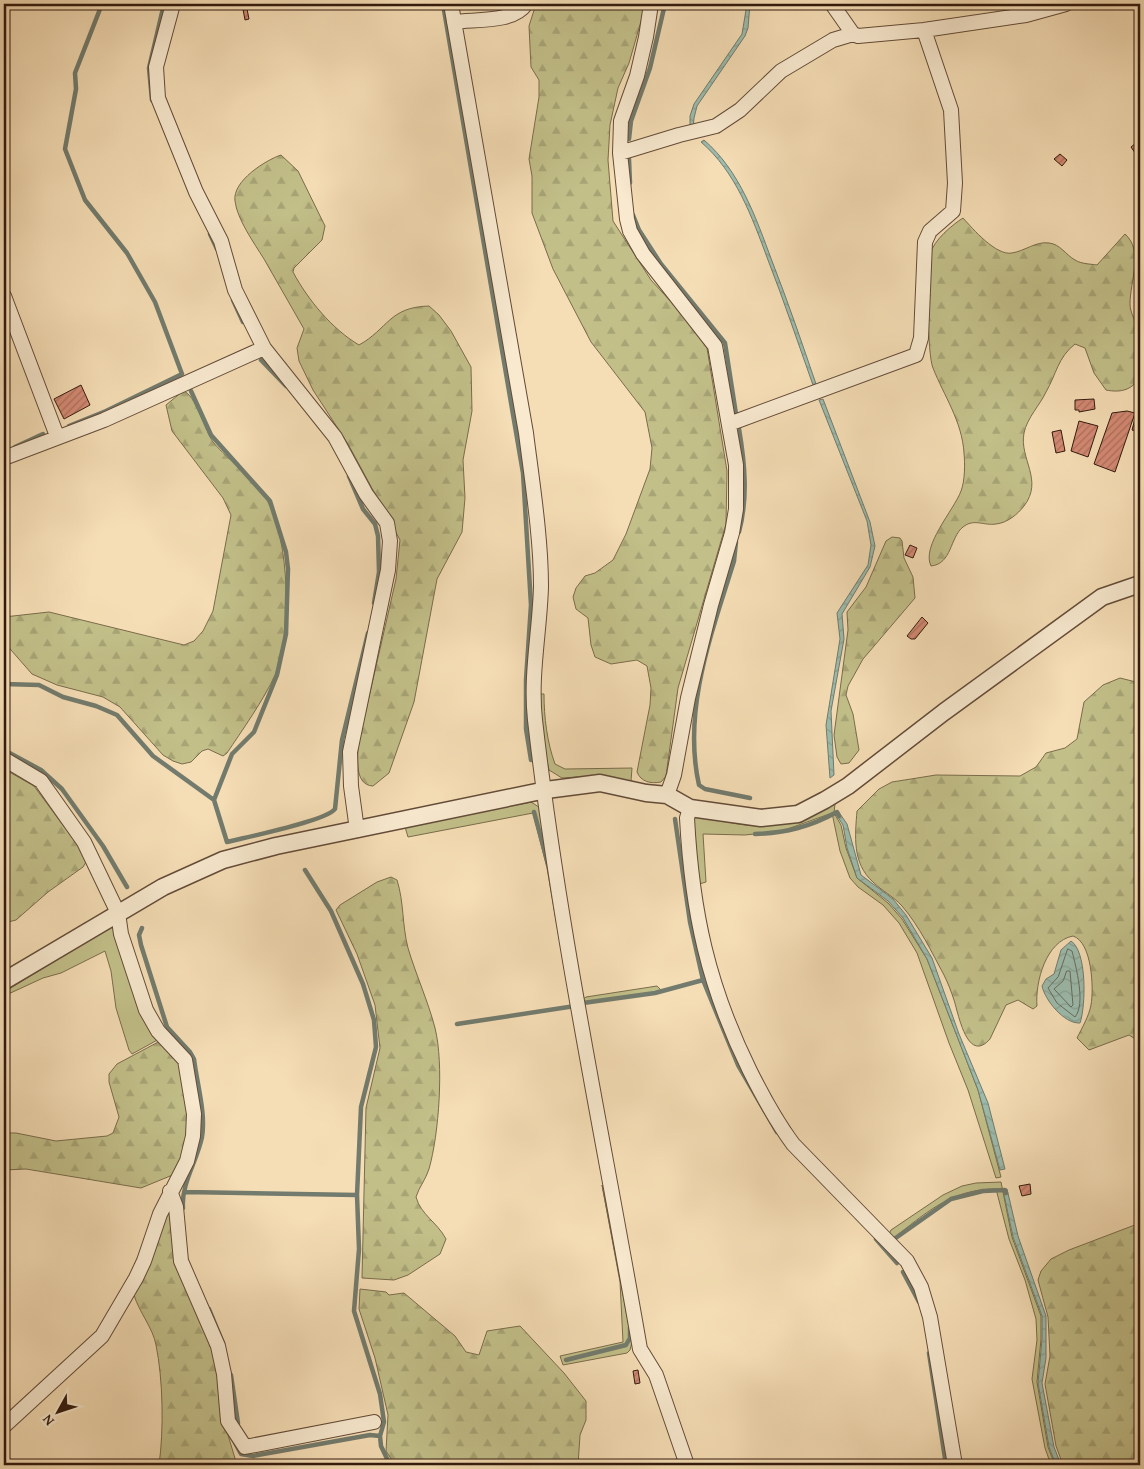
<svg xmlns="http://www.w3.org/2000/svg" width="1144" height="1469" viewBox="0 0 1144 1469" font-family="'Gentium Book Plus',serif">
  <style>
    .grass { fill: #c2bf89; stroke: #7a6c4c }
    .forest { fill: url(#forest-firs); stroke: #7a6c4c }
    .water { fill: url(#water-waves); stroke: #727b6d }
    .lines { fill: none; stroke-linecap: round; stroke-linejoin: round }
    .shore { stroke: #676b5e; stroke-width: 1 }
    .stream { stroke: #727b6d; stroke-width: 4.5 }
    .building { fill: url(#building-hatch); stroke: #321a0e }
    .minor-casing { stroke: #634b38; stroke-width: 16 }
    .tertiary-casing { stroke: #634b38; stroke-width: 19 }
    .minor { stroke: #f8e9cf; stroke-width: 14 }
    .tertiary { stroke: #f8e9cf; stroke-width: 16 }
  </style>
  <defs>
    <pattern id="forest-firs" width="22" height="20" patternUnits="userSpaceOnUse" patternTransform="scale(1.25)"><rect width="22" height="20" fill="#c2bf89"/><path d="M5 1l3.5 6h-7zM16 11l3.5 6h-7z" fill="#a7a475"/></pattern>
    <pattern id="water-waves" width="16" height="10" patternUnits="userSpaceOnUse" patternTransform="scale(1.25)"><rect width="16" height="10" fill="#9cbcad"/><path d="M0 5q4-4 8 0t8 0" fill="none" stroke="#87a194"/></pattern>
    <pattern id="building-hatch" width="6" height="6" patternUnits="userSpaceOnUse" patternTransform="scale(1.25)"><rect width="6" height="6" fill="#d48a74"/><path d="M-1 1l2-2M0 6l6-6M5 7l2-2" fill="none" stroke="#ad705e"/></pattern>
  </defs>
  <rect width="100%" height="100%" fill="#f5ddb5"/>
  <filter id="stains"><feTurbulence type="fractalNoise" baseFrequency=".004" numOctaves="4"/><feColorMatrix values="0 0 0 0 .2 0 0 0 0 .09 0 0 0 0 .02 0 0 0 .5 -.17"/></filter>
  <radialGradient id="worn" r=".72"><stop offset=".6" stop-color="#630" stop-opacity="0"/><stop offset="1" stop-color="#630" stop-opacity=".3"/></radialGradient>
  <path class="grass" d="M 538,694 L 544,694 C 544,717 547,742 555,764 L 565,769 L 632,768 L 631,781 L 593,776 L 562,778 L 549,770 L 544,747 Z
    M 531,802 L 542,809 L 569,995 L 547,868 L 533,813 L 408,837 L 405,827 Z
    M 835,804 L 834,813 L 841,825 L 846,848 L 857,878 L 888,903 L 902,919 L 927,959 L 978,1090 L 1001,1177 L 996,1178 L 968,1090 L 949,1043 L 917,953 L 899,923 L 883,905 L 858,887 L 850,878 L 840,851 L 832,813 L 782,831 L 745,835 L 703,834 L 706,882 L 696,885 L 692,820 L 698,816 C 710,816 722,821 733,823 C 774,831 799,821 835,804 Z
    M 115,925 L 161,1038 L 132,1054 L 129,1050 L 116,1008 L 111,971 L 105,951 L 61,973 L 43,978 L 4,996 L 4,992 Z
    M 657,986 L 663,992 L 582,1004 L 582,1000 L 586,997 Z
    M 1001,1182 L 1012,1237 L 1041,1316 L 1041,1339 L 1037,1382 L 1048,1447 L 1055,1465 L 1051,1465 L 1045,1448 L 1032,1379 L 1037,1340 L 1036,1319 L 1025,1280 L 1009,1239 L 996,1189 C 950,1189 925,1214 891,1240 L 888,1236 L 891,1230 L 943,1195 L 962,1186 L 976,1183 Z
    M 602,1185 L 632,1342 L 630,1350 L 627,1353 L 563,1365 L 560,1356 L 623,1342 L 620,1282 Z"/>
  <path class="forest" d="M 536,4 L 646,4 L 629,63 L 618,88 L 610,125 L 608,160 L 613,221 L 651,280 L 695,328 L 707,348 L 727,471 L 726,524 L 678,688 L 666,776 L 661,782 C 651,784 641,782 637,772 L 650,705 L 651,688 L 647,666 L 637,660 L 611,664 L 595,657 L 591,645 L 588,618 L 576,609 L 573,597 L 576,588 L 585,576 L 595,573 L 613,560 L 626,534 L 650,469 L 652,448 L 645,412 L 591,342 L 553,269 L 532,213 L 532,176 L 529,159 L 539,97 L 539,80 L 531,67 L 529,26 Z
    M 281,155 L 298,171 L 325,226 L 322,240 L 294,268 L 293,272 C 308,300 332,329 359,345 C 388,329 389,307 429,306 L 439,315 L 451,331 L 471,367 L 472,411 L 463,460 L 465,498 L 462,532 L 437,579 L 414,702 L 389,773 L 373,786 C 354,785 358,758 358,745 L 396,579 L 400,540 L 348,444 L 313,390 L 299,361 L 297,348 L 304,329 C 291,306 277,282 264,259 C 254,243 237,219 235,201 C 232,181 266,160 281,155 Z
    M 963,218 C 973,229 996,256 1012,253 C 1025,251 1036,241 1049,243 C 1060,244 1066,255 1075,260 C 1081,264 1091,264 1097,265 L 1125,234 C 1144,251 1130,281 1130,304 C 1130,313 1137,324 1139,333 C 1142,347 1140,362 1140,376 C 1133,390 1121,393 1106,390 L 1094,373 L 1085,348 L 1075,344 C 1058,357 1056,375 1046,392 C 1040,405 1027,418 1024,433 C 1019,459 1044,480 1024,506 C 1018,514 1007,523 996,524 C 984,526 974,518 963,527 C 950,537 952,564 931,566 C 921,546 954,510 961,491 C 965,481 965,463 964,453 C 962,421 944,396 933,368 C 927,355 927,268 930,254 C 934,240 952,225 963,218 Z
    M 183,391 C 195,393 205,431 213,442 C 228,460 257,481 267,500 C 290,541 292,633 275,675 C 265,698 241,732 227,753 L 223,756 L 208,749 L 202,751 L 191,762 L 182,764 L 173,761 L 163,755 L 120,707 L 103,697 L 57,685 L 32,674 L 4,642 L 4,617 L 49,612 L 184,645 L 194,641 L 203,631 L 213,611 L 231,515 L 223,498 L 172,431 L 166,405 Z
    M 892,537 L 900,538 L 902,541 L 904,558 L 913,577 L 915,598 L 863,659 L 848,686 L 846,695 L 853,714 L 859,750 L 849,763 L 841,764 L 837,757 L 834,735 L 848,630 L 847,612 L 866,587 L 886,541 Z
    M 1120,678 L 1140,683 L 1140,1042 L 1129,1035 L 1089,1050 L 1077,1038 C 1082,1028 1089,1016 1091,1005 C 1094,988 1092,942 1073,936 C 1046,941 1035,982 1037,1006 L 1033,1009 L 1018,1000 L 1006,1005 L 990,1039 C 967,1065 958,1012 954,1000 C 951,991 948,983 944,975 C 931,951 920,927 902,906 C 893,896 882,891 873,882 C 852,863 855,836 857,811 L 879,789 L 892,782 L 936,775 L 1020,776 L 1036,767 L 1046,753 L 1065,748 L 1077,739 L 1084,702 L 1103,685 Z
    M 4,769 L 34,786 L 88,859 L 83,867 L 48,892 L 16,920 L 4,923 Z
    M 391,877 L 397,880 C 404,902 402,925 408,948 C 416,975 428,1001 435,1028 C 444,1064 439,1134 429,1169 C 426,1179 419,1187 416,1197 C 421,1215 437,1222 446,1239 L 440,1254 L 408,1275 L 394,1280 L 362,1278 L 366,1108 L 380,1048 L 375,1005 L 357,954 L 336,910 L 340,905 L 377,882 Z
    M 162,1040 L 175,1052 L 186,1078 L 189,1140 L 175,1174 L 141,1188 L 26,1169 L 4,1170 L 4,1133 L 16,1133 L 56,1141 L 107,1136 L 113,1133 L 119,1117 L 109,1082 L 109,1074 L 117,1064 Z
    M 168,1202 L 174,1229 L 214,1340 L 225,1425 L 237,1465 L 159,1465 C 164,1430 163,1379 156,1345 C 153,1328 139,1312 134,1295 Z
    M 1140,1223 L 1140,1465 L 1063,1465 L 1056,1446 L 1045,1384 L 1050,1356 L 1048,1317 L 1038,1280 L 1041,1271 L 1051,1259 L 1069,1250 Z
    M 360,1289 L 386,1292 L 389,1295 L 404,1293 L 455,1336 L 466,1352 L 479,1355 L 487,1331 L 520,1326 L 564,1373 L 586,1401 L 586,1420 L 580,1435 L 578,1465 L 395,1465 L 386,1451 L 388,1415 L 375,1358 L 359,1309 Z"/>
  <path class="water" d="M 747,4 L 750,4 L 748,28 L 745,36 L 697,106 L 694,118 L 693,129 L 690,130 L 690,116 L 694,104 L 742,34 Z
    M 704,140 C 740,171 756,218 772,261 C 788,302 802,343 816,384 L 813,385 C 798,343 784,301 768,260 C 752,217 736,172 701,142 Z
    M 823,399 L 870,522 L 875,546 L 870,567 L 842,614 L 844,639 L 831,711 L 834,775 L 830,778 L 826,725 L 840,639 L 837,613 L 868,565 L 871,545 L 867,521 L 819,400 Z
    M 838,811 L 847,824 L 861,875 L 893,899 L 906,915 L 932,958 L 959,1034 L 988,1103 L 1005,1169 L 1000,1170 L 978,1090 L 927,959 L 903,918 L 888,901 L 857,878 L 847,848 L 843,825 L 835,813 Z
    M 1071,941 C 1087,951 1086,1006 1080,1023 C 1064,1024 1045,1000 1042,986 L 1046,979 L 1054,974 L 1061,950 Z
    M 1007,1189 L 1018,1236 L 1046,1316 L 1046,1358 L 1042,1383 L 1054,1447 L 1061,1465 L 1056,1465 L 1049,1447 L 1038,1383 L 1042,1339 L 1042,1316 L 1013,1237 L 1003,1190 Z"/>
  <g class="lines">
    <path class="shore" d="M 1068,949 L 1072,951 C 1076,967 1086,1004 1075,1017 L 1057,1003 L 1048,988 L 1058,977 Z
      M 1067,971 L 1070,971 L 1073,1005 L 1071,1007 L 1054,989 L 1063,981 Z"/>
    <path class="stream" d="M 443,4 L 523,473 L 531,605 L 526,680 L 526,729 L 531,760
      M 152,100 L 149,68 L 164,4
      M 629,139 L 631,121 L 650,68 L 665,4
      M 629,159 L 630,183
      M 633,215 L 639,230 L 661,264 L 725,343 L 736,414
      M 210,234 L 217,249
      M 233,300 L 243,322
      M 261,360 L 286,386
      M 191,391 L 211,435 L 270,501 L 286,552 L 288,569 L 286,634 L 277,675 L 254,732 L 232,754 L 214,800
      M 69,426 L 106,411 L 182,374 L 155,302 L 127,253 L 85,200 L 65,149 L 76,89 L 75,73 L 102,4
      M 15,447 L 43,434
      M 349,476 L 363,509 L 375,524 L 378,536 L 379,572 L 374,603
      M 739,532 C 748,498 745,464 739,429
      M 736,542 L 734,561 C 712,632 682,710 699,785 L 705,789 L 750,798
      M 4,684 L 39,685 L 63,697 L 96,706 L 117,715 L 153,756 L 214,800 L 227,842 C 247,837 326,821 335,809 L 342,740 L 368,633
      M 4,750 L 41,770 L 62,789 L 103,846 L 127,887
      M 534,812 L 548,864
      M 675,819 L 690,922 L 703,980 L 738,1065 L 777,1132
      M 755,834 C 785,833 810,827 837,812 L 839,816
      M 305,870 L 331,911 L 363,984 L 374,1020 L 376,1047 L 361,1107 L 357,1195 L 359,1249 L 354,1311 L 380,1394 L 384,1422 L 380,1436 L 381,1446 L 390,1465
      M 142,928 L 139,935 L 141,945 L 167,1027 L 190,1052 L 194,1059 C 197,1084 206,1113 202,1137 C 197,1161 181,1184 183,1208
      M 583,1003 L 655,993 L 703,980
      M 457,1024 L 575,1006
      M 185,1192 L 357,1195
      M 876,1239 L 897,1263
      M 890,1242 L 951,1199 L 983,1191 L 1005,1190 L 1006,1193
      M 903,1272 L 919,1302
      M 209,1309 L 223,1343
      M 929,1353 L 946,1465
      M 566,1360 L 626,1345 L 630,1338 L 630,1327
      M 231,1375 L 238,1423
      M 232,1437 L 241,1454 L 253,1456 L 370,1435 L 380,1436"/>
  </g>
  <path class="building" d="M 242,4 L 246,4 L 249,19 L 245,20 Z
    M 1140,140 L 1140,160 L 1131,147 Z
    M 1060,154 L 1067,160 L 1062,166 L 1054,159 Z
    M 81,385 L 90,405 L 64,419 L 54,399 Z
    M 1094,399 L 1095,409 L 1079,412 L 1079,410 L 1075,410 L 1075,400 Z
    M 1127,411 L 1135,413 L 1115,472 L 1094,464 L 1112,413 Z
    M 1135,419 L 1140,421 L 1140,435 L 1135,434 L 1136,431 L 1132,430 Z
    M 1079,421 L 1098,426 L 1088,457 L 1071,451 Z
    M 1061,430 L 1065,451 L 1056,453 L 1052,432 Z
    M 910,545 L 917,548 L 913,558 L 905,555 Z
    M 922,617 L 928,623 L 915,639 L 911,639 L 907,636 Z
    M 1030,1184 L 1031,1194 L 1022,1196 L 1019,1186 Z
    M 638,1370 L 640,1383 L 635,1384 L 633,1371 Z"/>
  <g class="lines">
    <defs>
      <path id="minor" d="M 173,4 L 156,67 L 158,98 L 196,192 L 221,241 L 235,290 L 264,348 L 335,437 L 366,494 L 387,523 L 390,541 L 388,570 L 350,752 L 351,786 L 357,830
        M 451,4 L 526,433 C 532,481 541,537 541,586 C 540,630 530,675 535,720 C 559,931 604,1140 640,1349 L 656,1375 L 687,1465
        M 651,4 L 646,37 L 637,76 L 621,121 L 620,153 L 627,219 L 630,231 L 643,254 L 715,346 L 736,465 L 736,509 L 732,533 L 711,605 L 688,698 L 674,775 L 667,795
        M 832,4 L 853,34 L 858,36 L 924,30 L 1026,15 L 1066,4
        M 454,22 C 476,19 513,23 526,4
        M 620,153 L 679,135 L 716,126 L 740,110 L 781,71 L 833,40 L 853,34
        M 4,296 L 57,436
        M 729,424 L 916,355 L 921,338 L 925,242 L 930,231 L 953,211 L 955,183 L 951,110 L 924,30
        M 4,458 L 104,420 L 264,348
        M 4,759 L 41,781 L 84,842 L 118,913 L 121,934 L 146,1010 L 158,1031 L 185,1060 L 194,1114 L 193,1136 L 187,1161 L 160,1214 L 144,1261 L 136,1278 L 102,1336 L 4,1426
        M 690,808 L 687,818 C 692,912 708,986 750,1071 C 763,1097 776,1121 793,1144 L 907,1261 L 921,1287 L 930,1317 L 955,1465
        M 170,1191 L 176,1207 L 181,1261 L 218,1346 L 224,1374 L 228,1421 L 245,1447 L 374,1422"/>
      <path id="tertiary" d="M 4,981 L 163,887 L 223,860 L 276,846 L 546,790 L 600,783 L 646,793 L 667,795 L 690,808 L 761,818 L 798,814 L 825,800 L 848,786 L 944,712 L 1102,597 L 1140,584"/>
    </defs>
    <use href="#minor" class="minor-casing"/>
    <use href="#tertiary" class="tertiary-casing"/>
    <use href="#minor" class="minor"/>
    <use href="#tertiary" class="tertiary"/>
  </g>
  <rect width="1144" height="1469" fill="none" stroke="#f5ddb5" stroke-width="20"/>
  <rect x="5" y="5" width="1134" height="1459" fill="none" stroke="#321a0e" stroke-width="2.5"/>
  <rect x="10" y="10" width="1124" height="1449" fill="none" stroke="#321a0e"/>
  <g transform="translate(58 1412) rotate(230)" stroke="#f8e9cf" stroke-width="4" paint-order="stroke">
  <path d="M0-4L9 19L0 12L-9 19Z" fill="#321a0e"/>
  <text y="-8" font-size="14" font-weight="bold" text-anchor="middle" fill="#321a0e">N</text>
  </g>
  <rect width="100%" height="100%" filter="url(#stains)"/>
  <rect width="100%" height="100%" fill="url(#worn)"/>
</svg>
